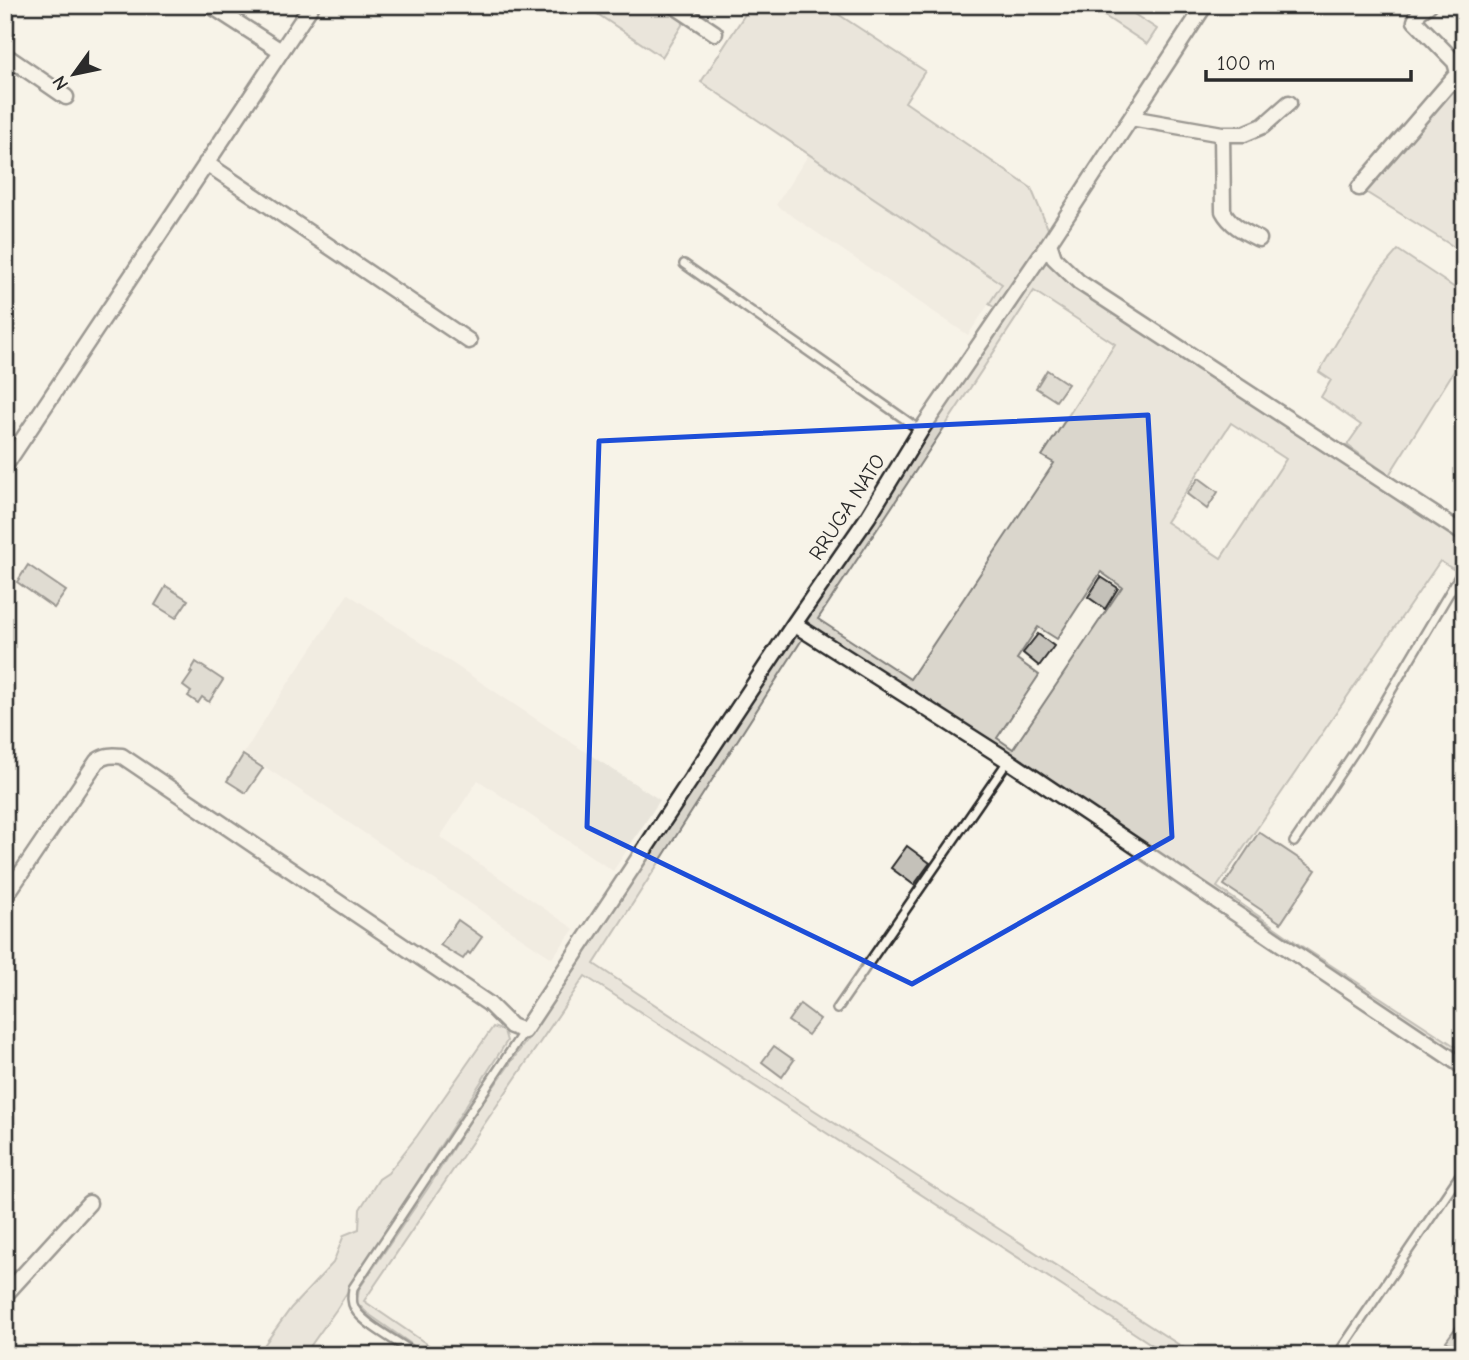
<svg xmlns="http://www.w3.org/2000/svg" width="1469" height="1360" viewBox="0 0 1469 1360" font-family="'Comic Neue',sans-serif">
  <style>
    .built { fill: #e8e4da }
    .green { fill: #dad6cc; stroke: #82807c; stroke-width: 2; fill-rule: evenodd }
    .building { fill: #c4c1b9; stroke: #2b2b2b; stroke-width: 2 }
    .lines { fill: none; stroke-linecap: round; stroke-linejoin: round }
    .lane-casing { stroke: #2b2b2b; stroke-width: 12 }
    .street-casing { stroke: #2b2b2b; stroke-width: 19 }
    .lane { stroke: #f7f3e8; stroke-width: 7 }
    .street { stroke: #f7f3e8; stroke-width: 14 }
    .marked { fill: none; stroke: #1d4ed8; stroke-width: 5; stroke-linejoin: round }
    .labels { text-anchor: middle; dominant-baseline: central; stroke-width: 6; stroke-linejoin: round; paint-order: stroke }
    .street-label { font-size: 21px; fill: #2b2b2b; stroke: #f7f3e8 }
  </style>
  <rect width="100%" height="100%" fill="#f7f3e8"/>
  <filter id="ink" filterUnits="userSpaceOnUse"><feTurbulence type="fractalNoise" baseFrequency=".0143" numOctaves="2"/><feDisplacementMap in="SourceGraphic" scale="14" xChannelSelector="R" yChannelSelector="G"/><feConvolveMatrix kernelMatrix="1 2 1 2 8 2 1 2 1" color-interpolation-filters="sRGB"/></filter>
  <g filter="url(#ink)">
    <path class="built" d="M 809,154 L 1002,284 L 968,335 L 776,205 Z
      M 348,594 L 584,751 L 660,800 L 613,871 L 478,780 L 440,837 L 574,929 L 552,958 L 244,753 L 277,700 Z"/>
    <path class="green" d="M 584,5 L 668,5 L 687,17 L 662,57 Z
      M 751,5 L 824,5 L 925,71 L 905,102 L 1031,188 L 1049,231 L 997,309 L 989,304 L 1002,284 L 701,82 Z
      M 1088,5 L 1120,5 L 1157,29 L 1147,44 Z
      M 1458,73 L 1464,78 L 1464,253 L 1359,188 Z
      M 1398,250 L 1458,290 L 1464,282 L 1464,355 L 1389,475 L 1347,445 L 1361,425 L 1321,397 L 1331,380 L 1319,372 L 1378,273 Z
      M 1042,261 L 1050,263 L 1459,538 C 1468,551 1459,557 1453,569 L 1440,561 L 1217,887 L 1300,945 L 1464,1052 L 1464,1062 L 1011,756 L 808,624 L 806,614 L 901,468 ZM 1034,291 L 1115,344 L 1042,456 L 1054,463 L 910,679 L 818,619 ZM 1231,423 L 1286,459 L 1221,558 L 1166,522 ZM 1101,572 L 1122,587 L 1013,749 L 997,738 L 1039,675 L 1017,659 L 1038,627 L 1057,639 Z
      M 792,631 L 803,638 L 594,964 L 786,1092 L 1195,1355 L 1168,1355 L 585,976 L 364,1301 L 443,1355 L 427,1355 L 367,1313 L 357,1303 L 359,1289 L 428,1188 L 475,1113 L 529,1037 Z
      M 493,1027 L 504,1031 L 507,1041 L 336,1310 L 304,1355 L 257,1355 L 291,1308 L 333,1263 L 344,1235 L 359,1229 L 360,1209 L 379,1179 L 388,1173 L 417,1136 Z"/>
    <path class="building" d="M 1047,370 L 1068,384 L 1056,401 L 1036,388 Z
      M 1199,478 L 1218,492 L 1207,509 L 1187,494 Z
      M 28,565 L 66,591 L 54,608 L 17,582 Z
      M 1101,577 L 1118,588 L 1105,609 L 1088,597 Z
      M 166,586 L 188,600 L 176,618 L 155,605 Z
      M 1038,634 L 1054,646 L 1039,666 L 1023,653 Z
      M 196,662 L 223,680 L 209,702 L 202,697 L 198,703 L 188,696 L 191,692 L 183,686 L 192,673 L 190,672 Z
      M 243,755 L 263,768 L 246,793 L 227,781 Z
      M 1259,832 L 1316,870 L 1281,923 L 1224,885 Z
      M 907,846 L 930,863 L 914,885 L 891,868 Z
      M 458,920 L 482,937 L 470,954 L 468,952 L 463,959 L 440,945 Z
      M 800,1004 L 820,1019 L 808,1035 L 788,1021 Z
      M 774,1046 L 794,1060 L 782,1077 L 762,1062 Z
      M 1464,1316 L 1464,1345 L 1460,1351 L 1446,1341 Z"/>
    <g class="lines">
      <defs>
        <path id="lane" d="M 684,264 L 920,430
          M 1294,842 L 1359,745 L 1464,568
          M 837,1009 L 1008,761
          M 1342,1348 L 1464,1169
          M 418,1355 C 403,1345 362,1323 355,1309 C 351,1302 352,1296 353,1288 L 524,1031"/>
        <path id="street" d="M 210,5 L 281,51
          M 673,5 L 715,33
          M 5,55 L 66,97
          M 1131,118 L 1222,134 L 1244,134 L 1263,126 L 1289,103
          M 1222,134 L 1223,211 C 1231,226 1245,232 1259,239
          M 206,163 L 469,341
          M 1359,188 L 1458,73 L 1455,62 L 1415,21 L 1419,12 L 1429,5
          M 1049,243 L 1054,258 L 1079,282 L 1464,534
          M 5,466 L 312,5
          M 794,624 L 1009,761 L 1464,1067
          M 5,897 L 97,761 C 105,755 112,755 122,756 L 489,1004 L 511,1026 L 524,1031 L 794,624 L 868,517 L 921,430 L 1049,243 L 1205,5
          M 5,1295 L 89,1203"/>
      </defs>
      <use href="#lane" class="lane-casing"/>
      <use href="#street" class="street-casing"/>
      <use href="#lane" class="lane"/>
      <use href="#street" class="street"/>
    </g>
  </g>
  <path d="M0 0H1469V1360H0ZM 1148,415 L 1172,837 L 912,984 L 587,827 L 599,441 Z" fill="#f7f3e8" fill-opacity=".55" fill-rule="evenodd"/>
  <path class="marked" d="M 1148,415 L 1172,837 L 912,984 L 587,827 L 599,441 Z"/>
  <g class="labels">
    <g class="street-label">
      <text transform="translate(847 507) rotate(-57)">RRUGA NATO</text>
    </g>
  </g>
  <rect width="1469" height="1360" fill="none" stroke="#f7f3e8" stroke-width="28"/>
  <rect x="14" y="14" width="1441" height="1332" fill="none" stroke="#2b2b2b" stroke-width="2.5" filter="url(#ink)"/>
  <g transform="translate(74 74) rotate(237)" stroke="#f7f3e8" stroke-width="5" paint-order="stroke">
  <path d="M0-5L12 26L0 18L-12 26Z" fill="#2b2b2b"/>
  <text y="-10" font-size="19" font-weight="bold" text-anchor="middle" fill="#2b2b2b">N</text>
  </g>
  <path d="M1206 70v10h205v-10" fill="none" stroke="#2b2b2b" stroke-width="3.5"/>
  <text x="1217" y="70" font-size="21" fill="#2b2b2b" stroke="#f7f3e8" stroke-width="5" paint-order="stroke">100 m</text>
</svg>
